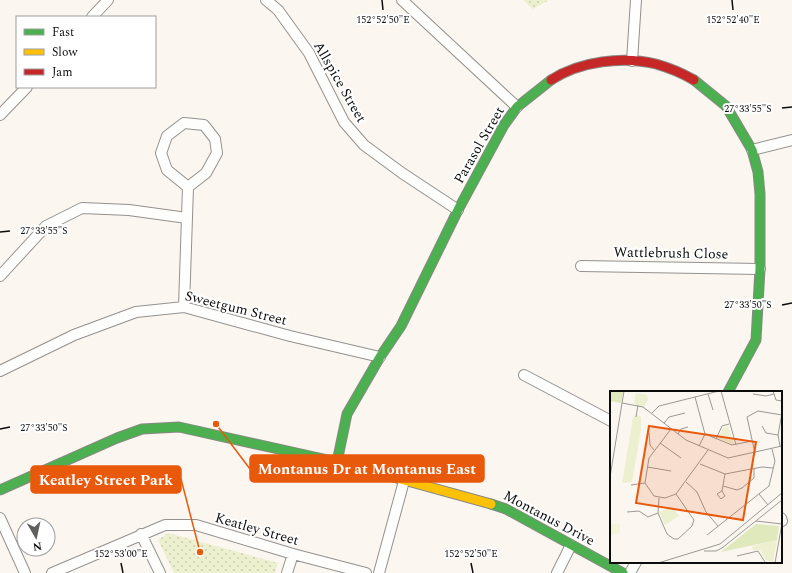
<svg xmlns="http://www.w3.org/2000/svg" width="792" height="573" viewBox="0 0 792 573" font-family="Spectral,serif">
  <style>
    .park { fill: url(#park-dots) }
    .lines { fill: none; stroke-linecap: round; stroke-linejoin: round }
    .street-casing { stroke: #94918f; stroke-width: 12 }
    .fast-casing { stroke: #8a8885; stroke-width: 11 }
    .slow-casing { stroke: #8a8885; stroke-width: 11 }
    .jam-casing { stroke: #8a8885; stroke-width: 11 }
    .street { stroke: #fefefd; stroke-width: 10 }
    .fast { stroke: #4caf50; stroke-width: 9 }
    .slow { stroke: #ffc107; stroke-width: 9 }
    .jam { stroke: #c62828; stroke-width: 9 }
    .ticks { fill: none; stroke: #0c0c0c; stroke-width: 1.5 }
    .labels { text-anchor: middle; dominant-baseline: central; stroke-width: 4; stroke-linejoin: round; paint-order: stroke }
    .street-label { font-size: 14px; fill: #0c0c0c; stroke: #fff }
    .inset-road { fill: none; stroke: #9b9895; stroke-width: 1 }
    .view { fill: #e8590c; fill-opacity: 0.15; stroke: #e8590c; stroke-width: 2 }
    .inset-edge { fill: none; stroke: #0c0c0c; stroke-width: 2 }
    .ticks-label { font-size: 10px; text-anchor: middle; fill: #0c0c0c; stroke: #fff; stroke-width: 4; stroke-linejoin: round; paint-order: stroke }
    .leader { fill: none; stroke: #e8590c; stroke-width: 1.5 }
    .callout-dot { fill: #e8590c; stroke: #fff; stroke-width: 1.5 }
    .callout { fill: #e8590c; stroke: #e8590c; stroke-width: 1.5 }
    .callout-label { font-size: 15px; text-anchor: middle; font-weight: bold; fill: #fff }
  </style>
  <defs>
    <pattern id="park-dots" width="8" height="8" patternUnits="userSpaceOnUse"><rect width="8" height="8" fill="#ecf0ce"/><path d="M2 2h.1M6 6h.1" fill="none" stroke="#c9cdb0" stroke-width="1.8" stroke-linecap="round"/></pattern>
  </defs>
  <rect width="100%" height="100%" fill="#fbf6f0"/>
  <path class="park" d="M 523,0 L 549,0 L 533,9 Z
    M 168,533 L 278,563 L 275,573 L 174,573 L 158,540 Z"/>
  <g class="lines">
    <defs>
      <path id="street" d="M 266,0 L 278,10 L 309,53 L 344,122 L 364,145 L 402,173 L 458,210
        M 402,0 L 517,107
        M 92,17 L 108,0
        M 632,61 L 636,0
        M 0,115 L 27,87
        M 752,150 L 792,140
        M 581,266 L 760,269
        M 0,276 L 46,226 L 82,208 L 129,210 L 187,218
        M 184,307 L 188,187 L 206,173 L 217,153 L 215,139 L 204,125 L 184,123 L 167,136 L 161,153 L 167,170 L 188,187
        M 0,371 L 74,335 L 136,312 L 184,307 L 290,336 L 380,357
        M 524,375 L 611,421
        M 0,518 L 25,573
        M 781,518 L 782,521
        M 141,534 L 160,573
        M 52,573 L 165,525 L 196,525 L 293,554 L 366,573
        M 287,573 L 293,554
        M 379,573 L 404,481
        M 557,573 L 571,545
        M 630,573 L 636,562"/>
      <path id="fast" d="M 694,80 L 726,106 L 752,150 L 758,172 L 760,194 L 760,269 L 756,340 L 728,392
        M 337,462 L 347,414 L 380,357 L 401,326 L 458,210 L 504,125 L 517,107 L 551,80
        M 0,490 L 117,438 L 142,429 L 179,427 L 337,462 L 375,472
        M 491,504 L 506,509 L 623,573"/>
      <path id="slow" d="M 375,472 L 491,504"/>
      <path id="jam" d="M 551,80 C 580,61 623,56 656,64 C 670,68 682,73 694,80"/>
    </defs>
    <use href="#street" class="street-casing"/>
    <use href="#fast" class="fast-casing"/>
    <use href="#slow" class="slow-casing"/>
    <use href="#jam" class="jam-casing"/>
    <use href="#street" class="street"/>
    <use href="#fast" class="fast"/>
    <use href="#slow" class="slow"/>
    <use href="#jam" class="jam"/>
  </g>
  <path class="ticks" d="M 382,0 L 383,10M 732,0 L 733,10M 782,108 L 792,107M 0,232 L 10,231M 782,305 L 792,303M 0,429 L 10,427M 121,563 L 123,573M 471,563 L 473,573"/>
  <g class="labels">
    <g class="street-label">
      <text transform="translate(340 82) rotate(60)">Allspice Street</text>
      <text transform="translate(479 145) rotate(-60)">Parasol Street</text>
      <text transform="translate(671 253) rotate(1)">Wattlebrush Close</text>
      <text transform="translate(236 308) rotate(14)">Sweetgum Street</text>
      <text transform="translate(549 518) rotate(28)">Montanus Drive</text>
      <text transform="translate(257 529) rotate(16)">Keatley Street</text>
    </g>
  </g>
  <g transform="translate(610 391)">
    <rect width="172" height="172" fill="#fbf6f0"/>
    <path d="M 0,0 L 13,0 L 11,12 L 0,10 ZM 146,133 L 169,135 L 167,149 L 111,161 Z" fill="#dfe9bb"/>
    <path d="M 26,2 L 37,4 L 38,9 L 34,16 L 24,13 ZM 27,24 L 31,26 L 31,39 L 22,91 L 12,92 L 23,26 ZM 118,35 L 124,53 L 122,53 L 108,47 L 113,37 ZM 62,116 L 69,125 L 55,134 L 49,121 ZM 167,149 L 163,171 L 156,169 L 150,159 L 143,159 L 142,155 Z" fill="#ecf0ce"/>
    <path d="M 0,132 L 10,134 L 10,142 L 0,145 Z" fill="#f4f4d8"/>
    <path class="inset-road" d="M 111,0 L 126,54M 163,0 L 166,9 L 172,10M 98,3 L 103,19M 143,3 L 156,5 L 164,3M 85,6 L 95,43 L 89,55M 12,12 L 33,16 L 76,49 L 118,67 L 172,55M 41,23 L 49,15 L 109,0M 26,26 L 28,14M 54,32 L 59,26 L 75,22M 152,35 L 156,42 L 168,44M 61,38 L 39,67 L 35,92 L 44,105 L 55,107 L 66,103 L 98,59M 39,42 L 40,54 L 44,59M 68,43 L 71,38 L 78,36M 95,43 L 122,54 L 142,50M 106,48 L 112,35 L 119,33M 50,52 L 71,67M 170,55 L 168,44 L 172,22M 145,62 L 137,26 L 148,20 L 172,24M 90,73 L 115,83 L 152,76 L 163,77M 37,76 L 61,80M 0,86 L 14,0M 76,91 L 87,101 L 96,121 L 108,135M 21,94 L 35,92M 113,95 L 127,99 L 132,97 L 144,87 L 144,78M 112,100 L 115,105 L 111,108 L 107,103 L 112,100 L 115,83M 149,103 L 158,114M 49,107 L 48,122 L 57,143 L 64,148 L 68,148 L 82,135 L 84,129 L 66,103M 17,121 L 29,120 L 38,126 L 48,122M 146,130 L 172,133M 97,144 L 159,95 L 165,70 L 162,58M 94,160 L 106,160 L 112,157 L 172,109M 127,165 L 148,160 L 155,171M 48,172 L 110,153 L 172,102M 165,172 L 172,132"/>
    <path class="view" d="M 39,35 L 146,51 L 133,129 L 26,112 Z"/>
    <rect width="172" height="172" class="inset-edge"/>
  </g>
  <g class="ticks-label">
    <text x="383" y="23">152°52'50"E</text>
    <text x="733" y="23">152°52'40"E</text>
    <text x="748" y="112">27°33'55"S</text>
    <text x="44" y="234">27°33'55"S</text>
    <text x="748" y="308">27°33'50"S</text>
    <text x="44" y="431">27°33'50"S</text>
    <text x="121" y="557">152°53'00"E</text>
    <text x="471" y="557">152°52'50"E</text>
  </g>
  <path class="leader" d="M216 424L250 469M200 552L181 479"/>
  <g class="callout-dot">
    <circle cx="216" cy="424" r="4"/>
    <circle cx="200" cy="552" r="4"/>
  </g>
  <g class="callout">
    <rect x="250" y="455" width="234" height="27" rx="4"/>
    <rect x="31" y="466" width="150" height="27" rx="4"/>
  </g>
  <g class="callout-label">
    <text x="367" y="474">Montanus Dr at Montanus East</text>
    <text x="106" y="485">Keatley Street Park</text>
  </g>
  <rect x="16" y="16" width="140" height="72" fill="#ffffff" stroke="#9e9e9e"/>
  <rect x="24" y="29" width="20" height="6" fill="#4caf50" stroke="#9e9e9e"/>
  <text x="52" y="36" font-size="12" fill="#0c0c0c">Fast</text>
  <rect x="24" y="49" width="20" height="6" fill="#ffc107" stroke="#9e9e9e"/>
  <text x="52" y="56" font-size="12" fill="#0c0c0c">Slow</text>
  <rect x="24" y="69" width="20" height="6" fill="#c62828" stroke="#9e9e9e"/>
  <text x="52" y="76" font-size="12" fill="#0c0c0c">Jam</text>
  <g transform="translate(36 537) rotate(171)"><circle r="19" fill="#ffffff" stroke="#9e9e9e"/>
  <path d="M0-3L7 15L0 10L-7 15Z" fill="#605e5c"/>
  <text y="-6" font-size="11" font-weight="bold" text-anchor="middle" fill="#0c0c0c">N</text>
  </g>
</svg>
